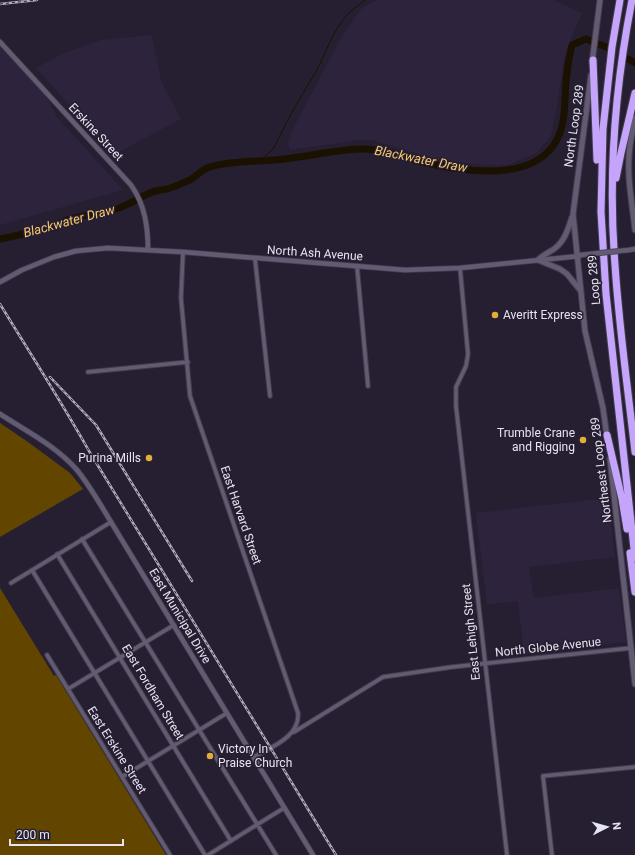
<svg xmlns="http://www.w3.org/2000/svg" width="635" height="855" viewBox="0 0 635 855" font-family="Roboto,sans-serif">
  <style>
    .built { fill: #2d233d }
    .green { fill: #624600 }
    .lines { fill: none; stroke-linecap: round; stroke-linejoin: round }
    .stream { stroke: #1b1100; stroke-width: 1 }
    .river { stroke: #1b1100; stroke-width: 7 }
    .minor-casing { stroke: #433d4e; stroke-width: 5.5 }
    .tertiary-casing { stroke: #433d4e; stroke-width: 6 }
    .secondary-casing { stroke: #433d4e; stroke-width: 7 }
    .motorway-casing { stroke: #433d4e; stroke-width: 9 }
    .minor { stroke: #635b72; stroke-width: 3.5 }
    .tertiary { stroke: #635b72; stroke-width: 4.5 }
    .secondary { stroke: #635b72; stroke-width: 5 }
    .motorway { stroke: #c4a5fb; stroke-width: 7 }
    .rail-casing { stroke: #b0acbb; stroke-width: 2.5 }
    .rail { stroke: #261f32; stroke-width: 1; stroke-dasharray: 3; stroke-linecap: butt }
    .tertiary-bridge-casing { stroke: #433d4e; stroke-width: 6; stroke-linecap: butt }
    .tertiary-bridge { stroke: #635b72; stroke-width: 4.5 }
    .poi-dot { fill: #e3ae35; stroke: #261f32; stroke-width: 1.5 }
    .labels { text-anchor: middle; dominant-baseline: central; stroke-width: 3; stroke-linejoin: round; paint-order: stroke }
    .street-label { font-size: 12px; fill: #e7e3f1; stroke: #261f32 }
    .poi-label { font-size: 12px; fill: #e7e3f1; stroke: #261f32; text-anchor: start }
    .water-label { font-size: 13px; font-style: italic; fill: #f7c96c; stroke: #261f32 }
  </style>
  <rect width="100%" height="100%" fill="#261f32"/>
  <path class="built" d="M 376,0 L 554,0 L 582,13 L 571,38 L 564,59 L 557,106 L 551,136 L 536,153 L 508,165 L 483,165 L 452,162 L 425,156 L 372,140 L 359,140 L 290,150 L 288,143 L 294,127 L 341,38 L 361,9 Z
    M 152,35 L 161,81 L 181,119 L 111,156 L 71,107 L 36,68 L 64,53 L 101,40 Z
    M 0,47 L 46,95 L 57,117 L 123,190 L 0,225 Z
    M 608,498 L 615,557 L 529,567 L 534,598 L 619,588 L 626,642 L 524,654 L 518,601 L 487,605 L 476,513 Z"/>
  <path class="green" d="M 0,423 L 28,442 L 70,473 L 83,489 L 0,537 Z
    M 0,588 L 54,676 L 56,675 L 166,855 L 0,855 Z"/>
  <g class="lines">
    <path class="stream" d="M 260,161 L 270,152 L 275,146 C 286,121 301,97 315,73 C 326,54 332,31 348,14 C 353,9 359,5 365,0"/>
    <path class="river" d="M 598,44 L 606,47
      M 628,59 L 635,63
      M 141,197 C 146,195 151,192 155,191 C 159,190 163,190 167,189 C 175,187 182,183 190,180 C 197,176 202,169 210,167 C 232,160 262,162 285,159 C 310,156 335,150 360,149 C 382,148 402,157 422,162 C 460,171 527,182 553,146 C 567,127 564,103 566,81 C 567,69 569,57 572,45 L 586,39 L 591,41
      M 0,239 L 51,228 C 70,215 95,215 116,209 C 123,207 130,203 136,200"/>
    <defs>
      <path id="minor" d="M 183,252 L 181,298 L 190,396 L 298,713 C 300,737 271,747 254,757
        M 255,259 L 270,396
        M 357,266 L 368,386
        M 460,268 L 468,354 L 466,366 L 456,387 L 456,406 L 507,855
        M 88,372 L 188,362
        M 82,539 L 276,855
        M 57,554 L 231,841
        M 32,570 L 205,855
        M 11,583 L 111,522
        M 47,655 L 170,855
        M 68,689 L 174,625
        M 294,732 L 383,677 L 452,667 L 631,648
        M 122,777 L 227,713
        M 208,855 L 284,808
        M 552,855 L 543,776 L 635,767"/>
      <path id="tertiary" d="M 0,42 L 131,185 C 145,205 148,227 148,250
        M 629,250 L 635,249
        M 0,282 L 22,270 L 54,257 L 76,251 L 108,248 L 183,252 L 405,270 L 460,268 L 580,256
        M 0,414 C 26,431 56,446 77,470 C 90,486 100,504 111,522 L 313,855"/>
      <path id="secondary" d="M 592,63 L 600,0
        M 591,75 L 573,214 L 585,331 L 603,408 L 607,437
        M 635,118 C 634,127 631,136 630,146 C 626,174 632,202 635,230
        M 572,217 C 568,229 565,241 554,249 C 548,253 543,255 538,260 L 560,269 L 567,274 L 580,290
        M 610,459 L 635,684"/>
      <path id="motorway" d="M 620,0 L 612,47 L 603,129 L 601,212 L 606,294 L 635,558
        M 632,0 C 615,87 608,177 615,265 C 619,327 628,390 635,452
        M 593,60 L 597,160
        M 616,178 L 621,153 L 635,93
        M 607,435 L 622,499 L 627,529
        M 630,553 L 635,592"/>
    </defs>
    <use href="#minor" class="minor-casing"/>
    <use href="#tertiary" class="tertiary-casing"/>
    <use href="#secondary" class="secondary-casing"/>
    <use href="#motorway" class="motorway-casing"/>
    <use href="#minor" class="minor"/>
    <use href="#tertiary" class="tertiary"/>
    <use href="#secondary" class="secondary"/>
    <use href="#motorway" class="motorway"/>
    <defs>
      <path id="rail" d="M 0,4 L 37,0
        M 0,304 C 30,353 61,401 89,451 L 336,855
        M 50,377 L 96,425 L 192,581"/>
    </defs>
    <use href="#rail" class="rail-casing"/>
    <use href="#rail" class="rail"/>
    <defs>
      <path id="tertiary-bridge" d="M 580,255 L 629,250"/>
    </defs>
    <use href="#tertiary-bridge" class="tertiary-bridge-casing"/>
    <use href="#tertiary-bridge" class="tertiary-bridge"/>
  </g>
  <g class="poi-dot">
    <circle cx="495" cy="315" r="4"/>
    <circle cx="583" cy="440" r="4"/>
    <circle cx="149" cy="458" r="4"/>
    <circle cx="210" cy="756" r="4"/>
  </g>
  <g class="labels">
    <g class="street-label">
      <text transform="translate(574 126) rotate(-82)">North Loop 289</text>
      <text transform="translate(96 132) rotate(47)">Erskine Street</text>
      <text transform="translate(315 253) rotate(4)">North Ash Avenue</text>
      <text transform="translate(594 280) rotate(-95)">Loop 289</text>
      <text transform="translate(601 470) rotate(-97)">Northeast Loop 289</text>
      <text transform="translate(241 515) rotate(71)">East Harvard Street</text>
      <text transform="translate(180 616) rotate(59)">East Municipal Drive</text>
      <text transform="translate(471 632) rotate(-96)">East Lehigh Street</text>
      <text transform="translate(548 647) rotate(-6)">North Globe Avenue</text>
      <text transform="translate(153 692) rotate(59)">East Fordham Street</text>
      <text transform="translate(117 750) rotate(58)">East Erskine Street</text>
    </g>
    <g class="poi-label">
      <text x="503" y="315">Averitt Express</text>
      <text x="575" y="433" text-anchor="end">Trumble Crane<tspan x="575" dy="14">and Rigging</tspan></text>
      <text x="141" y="458" text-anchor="end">Purina Mills</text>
      <text x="218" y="749">Victory In<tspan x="218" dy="14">Praise Church</tspan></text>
    </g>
    <g class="water-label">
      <text transform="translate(421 159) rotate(11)">Blackwater Draw</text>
      <text transform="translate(69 221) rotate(-15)">Blackwater Draw</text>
    </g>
  </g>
  <g transform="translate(607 827) rotate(84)" stroke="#261f32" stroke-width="3" paint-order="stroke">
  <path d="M0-3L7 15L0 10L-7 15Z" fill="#e7e3f1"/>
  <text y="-6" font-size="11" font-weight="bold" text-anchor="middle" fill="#e7e3f1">N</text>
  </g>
  <path d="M10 839v6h113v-6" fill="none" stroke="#e7e3f1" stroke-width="2"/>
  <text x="16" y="839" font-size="12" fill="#e7e3f1" stroke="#261f32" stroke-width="3" paint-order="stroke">200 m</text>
</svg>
